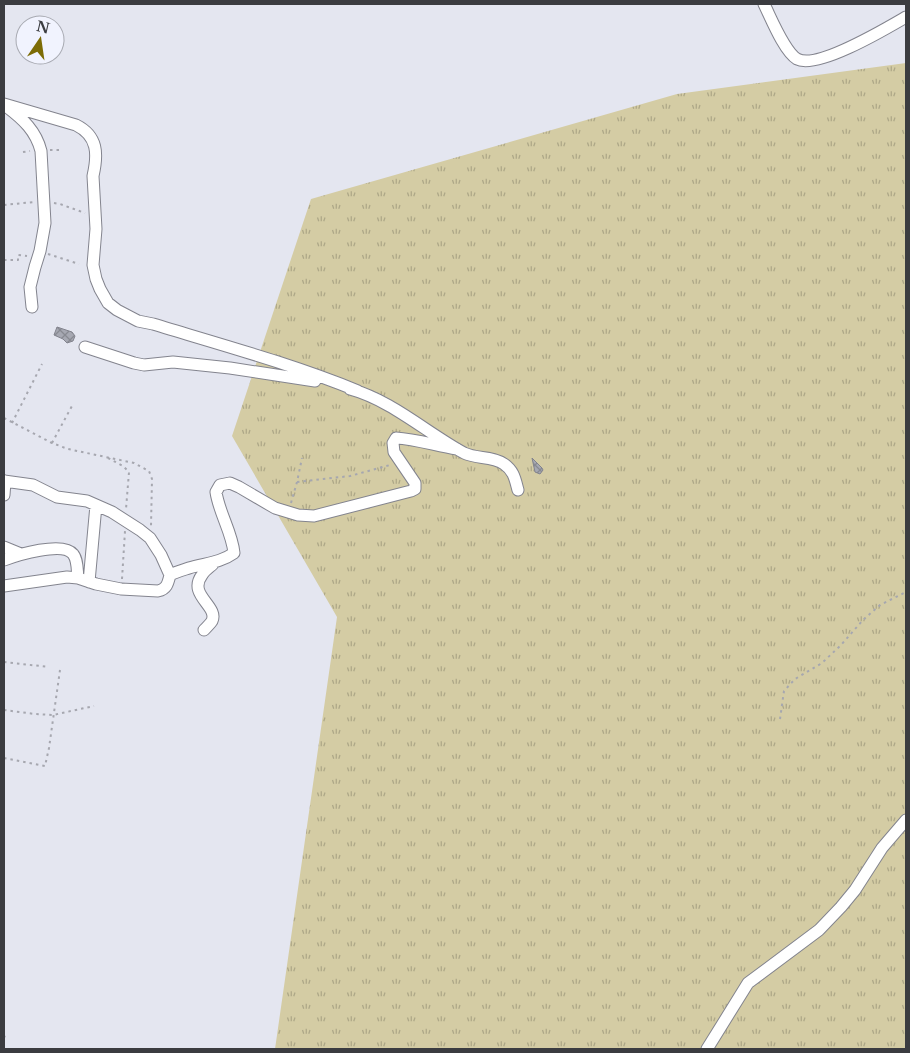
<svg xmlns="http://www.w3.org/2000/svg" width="910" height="1053" viewBox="0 0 910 1053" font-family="'Libre Baskerville',serif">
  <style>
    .grass { fill: url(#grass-tufts) }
    .building { fill: url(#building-cross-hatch); stroke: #82838d }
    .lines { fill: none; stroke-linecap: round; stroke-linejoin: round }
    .minor-casing { stroke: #83848e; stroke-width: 13 }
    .path { stroke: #a6a7af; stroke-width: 2; stroke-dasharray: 2.5 4; stroke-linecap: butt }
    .minor { stroke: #fff; stroke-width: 11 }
  </style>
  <defs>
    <pattern id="grass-tufts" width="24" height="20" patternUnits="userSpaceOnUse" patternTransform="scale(1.25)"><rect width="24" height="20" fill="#d4cca4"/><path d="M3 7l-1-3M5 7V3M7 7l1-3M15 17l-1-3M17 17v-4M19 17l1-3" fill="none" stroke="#ada787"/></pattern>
    <pattern id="building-cross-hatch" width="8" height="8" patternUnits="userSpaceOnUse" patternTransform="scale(1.25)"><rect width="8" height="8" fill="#a6a8b2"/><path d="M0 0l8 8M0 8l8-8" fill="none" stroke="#888a92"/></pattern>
  </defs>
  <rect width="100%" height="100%" fill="#e4e6f0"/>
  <path class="grass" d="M 906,63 L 906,1049 L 275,1049 L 337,617 L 232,436 L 311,199 L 677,94 Z"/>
  <path class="building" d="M 57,327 L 72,332 L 75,336 L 73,341 L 67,343 L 63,339 L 54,335 Z
    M 532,458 L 542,468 L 543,470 L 540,474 L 535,472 Z"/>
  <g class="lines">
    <defs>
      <path id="minor" d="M 764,4 C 771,18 784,51 797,59 C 817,70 887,28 906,17
        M 4,104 L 76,125 C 98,136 98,154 93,176 L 96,229 L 93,265 L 96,279 L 100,289 L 108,303 L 117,310 L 138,321 L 153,324 C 222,345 292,364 358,391
        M 7,107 C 23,119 36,131 41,151 L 45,223 L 40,251 L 35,267 L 30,287 L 32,307
        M 85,347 L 134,363 L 144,365 L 173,362 L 230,368 L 315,381
        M 350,389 C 391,400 427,433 464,453 C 476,459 493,456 504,464 C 514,471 515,479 518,490
        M 4,481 L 33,485 L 57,497 L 87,501 L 112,512 L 140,530 L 150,538 L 161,555 L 170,575
        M 4,495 L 5,481
        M 4,547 L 21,554
        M 4,560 C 17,555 63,541 73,554 C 78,560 77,571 78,578
        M 89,582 L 96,505
        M 4,586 L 67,577 L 78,578 L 96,584 L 121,589 L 158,591 C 167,589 168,583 170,575 C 176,572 183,570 189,568 C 205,563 220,563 234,553 C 232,532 219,513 216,492 L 220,485 L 230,483 L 239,487 L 275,508 L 298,515 L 314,516 L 411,491 L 415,489 L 415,483 L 394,452 L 393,443 L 396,438 C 416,439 437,446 457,449
        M 204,630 C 207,627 210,624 212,621 C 219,606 187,595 202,575 C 204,571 210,567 213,564
        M 707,1049 L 748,983 L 819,930 L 841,907 L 855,890 L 882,848 L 906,820"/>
    </defs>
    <use href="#minor" class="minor-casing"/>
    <path class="path" d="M 50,150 L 62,150
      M 23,152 L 30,151
      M 54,203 L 60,204 L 85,213
      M 4,205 L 34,202
      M 48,254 L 79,264
      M 4,260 L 18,260 L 18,255 L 27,256
      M 4,418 L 52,443 L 68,449 L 134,463 L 149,471 L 152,479 L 151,526
      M 12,423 L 42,364
      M 52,443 L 73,404
      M 108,458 L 123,466 L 129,472 L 126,509
      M 297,482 L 350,476 L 390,465
      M 291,503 L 297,482 L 302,458
      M 122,579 L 125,531
      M 4,662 L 49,667
      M 4,710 L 35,714 L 53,715 L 94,706
      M 780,719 L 784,691 L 795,679 L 822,663 L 841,645 L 863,620 L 880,605 L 906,592
      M 4,758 L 45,766 L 49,748 L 60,670
      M 4,1038 L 6,1033"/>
    <use href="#minor" class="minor"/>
  </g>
  <rect width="910" height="1053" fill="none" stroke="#3b3c40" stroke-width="10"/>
  <g transform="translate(40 40) rotate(13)"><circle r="24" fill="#f1f3fe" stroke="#a8aab2"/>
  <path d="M0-4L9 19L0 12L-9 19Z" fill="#7d6c06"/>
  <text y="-8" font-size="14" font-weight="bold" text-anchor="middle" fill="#3b3c40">N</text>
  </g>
</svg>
